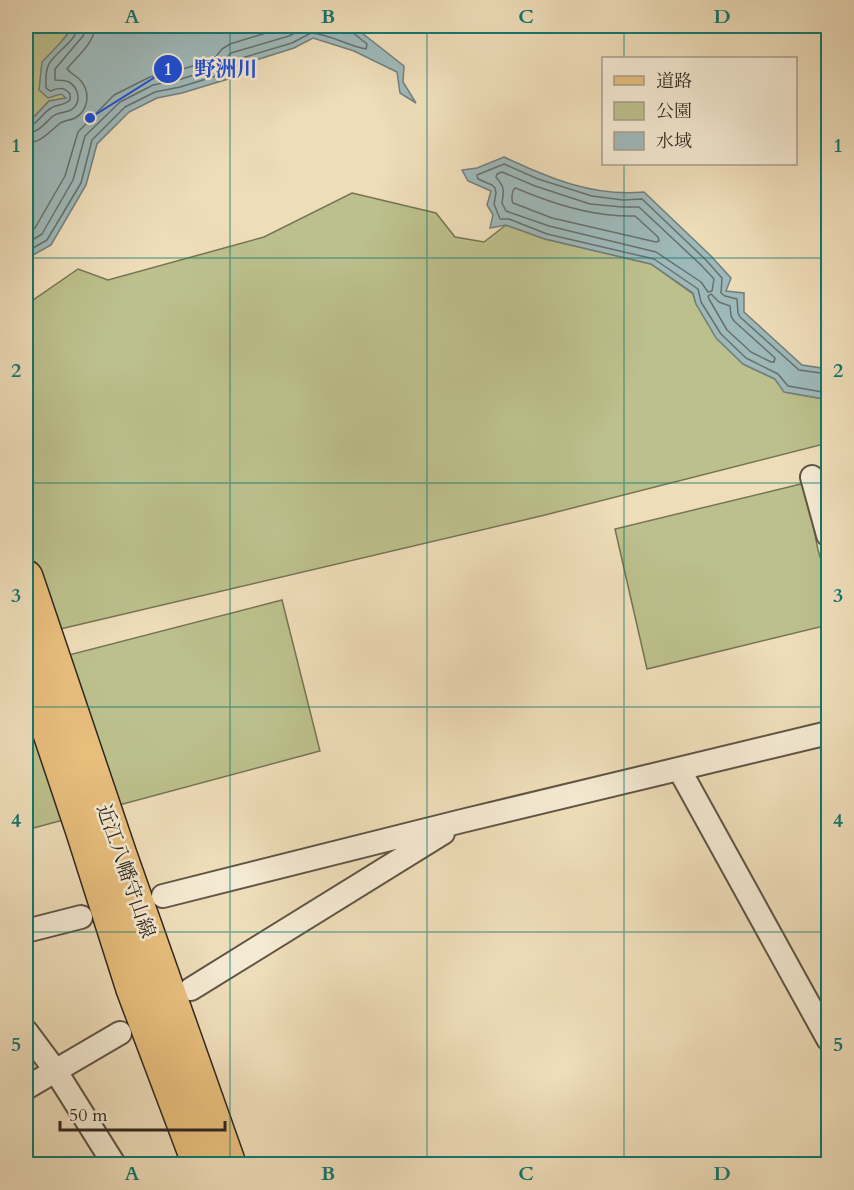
<svg xmlns="http://www.w3.org/2000/svg" width="854" height="1190" viewBox="0 0 854 1190" font-family="Cardo,'Noto Serif JP',serif">
  <style>
    .green { fill: #bcc08c; stroke: #767455; stroke-width: 1.5 }
    .water { fill: #9eb9ba; stroke: #727f7c; stroke-width: 1.5 }
    .lines { fill: none; stroke-linecap: round; stroke-linejoin: round }
    .shore { stroke: #67706c; stroke-width: 1.5 }
    .minor-casing { stroke: #605545; stroke-width: 26 }
    .primary-casing { stroke: #30281e; stroke-width: 36 }
    .minor { stroke: #f4e9d2; stroke-width: 22 }
    .primary { stroke: #e7be7c; stroke-width: 33 }
    .grid { fill: none; stroke: #0f766e; stroke-width: 1.5; stroke-opacity: 0.55 }
    .labels { text-anchor: middle; dominant-baseline: central; stroke-width: 5; stroke-linejoin: round; paint-order: stroke }
    .street-label { font-size: 20px; fill: #30281e; stroke: #f4e9d2 }
    .leader { fill: none; stroke: #1d4ed8; stroke-width: 2 }
    .callout-dot { fill: #1d4ed8; stroke: #f4e9d2; stroke-width: 2 }
    .mark-label { font-size: 18px; text-anchor: middle; font-weight: bold; fill: #fff }
    .callout-label { font-size: 21px; text-anchor: middle; font-weight: bold; fill: #1d4ed8; stroke: #f4e9d2; stroke-width: 5; stroke-linejoin: round; paint-order: stroke }
    .neatline { fill: none; stroke: #0f766e; stroke-width: 2 }
    .grid-label { font-size: 20px; text-anchor: middle; font-weight: bold; fill: #0f766e }
  </style>
  <rect width="100%" height="100%" fill="#eeddb9"/>
  <filter id="stains"><feTurbulence type="fractalNoise" baseFrequency=".00333" numOctaves="4"/><feColorMatrix values="0 0 0 0 .2 0 0 0 0 .09 0 0 0 0 .02 0 0 0 .5 -.17"/></filter>
  <radialGradient id="worn" r=".72"><stop offset=".6" stop-color="#630" stop-opacity="0"/><stop offset="1" stop-color="#630" stop-opacity=".3"/></radialGradient>
  <path class="green" d="M 26,26 L 74,26 L 62,41 L 61,93 L 67,98 L 49,101 L 35,116 L 26,122 Z
    M 352,193 L 436,213 L 455,237 L 484,242 L 506,225 L 545,239 L 651,264 L 693,294 L 696,304 L 743,364 L 775,379 L 785,392 L 824,399 L 828,399 L 828,443 L 541,516 L 26,637 L 26,305 L 78,269 L 108,280 L 264,237 Z
    M 805,483 L 818,550 L 828,583 L 828,625 L 647,669 L 615,529 Z
    M 282,600 L 320,751 L 26,830 L 26,666 Z"/>
  <path class="water" d="M 74,26 L 353,26 L 404,66 L 403,82 L 416,103 L 400,93 L 397,72 L 354,51 L 313,38 L 294,48 L 237,66 L 228,79 L 182,93 L 157,98 L 129,112 L 97,144 L 86,185 L 51,245 L 26,259 L 26,122 L 35,116 L 49,101 L 66,98 L 61,94 L 48,98 L 39,90 L 42,62 L 62,41 Z
    M 504,157 C 549,178 593,197 644,192 L 711,256 L 731,278 L 726,291 L 744,293 L 744,312 L 802,365 L 828,369 L 828,399 L 824,399 L 784,392 L 775,379 L 743,364 L 716,338 L 696,304 L 693,293 L 651,264 L 545,239 L 506,225 L 490,228 L 493,215 L 487,205 L 491,191 L 468,181 L 462,170 L 477,168 Z"/>
  <g class="lines">
    <path class="shore" d="M 26,127 C 38,125 41,114 51,108 C 57,104 64,106 70,100 L 70,94 C 64,86 59,88 50,91 L 46,88 C 46,82 45,70 49,64 C 56,51 76,42 78,26
      M 26,134 C 38,133 44,124 53,116 C 58,112 65,113 71,110 C 82,103 79,88 69,82 C 64,80 59,80 55,80 L 55,69 L 83,36 L 86,26
      M 26,143 C 40,143 47,134 58,125 C 62,120 69,121 75,118 C 88,111 91,93 81,81 C 77,76 71,74 67,69 C 77,56 94,44 95,26
      M 502,172 L 535,186 L 590,204 L 622,207 L 639,207 L 701,265 L 714,279 L 712,291 L 708,292 L 701,282 L 656,252 L 549,226 L 506,211 L 502,203 C 504,190 505,188 496,177 L 497,174 Z
      M 515,188 C 521,190 527,193 533,195 C 566,208 600,217 635,216 L 658,237 L 659,241 L 656,242 L 552,218 L 513,203 C 511,200 512,190 515,188 Z
      M 26,233 L 35,228 L 65,176 L 78,132 L 114,95 L 150,77 L 176,71 L 213,60 L 222,49 L 230,44 L 289,26
      M 26,244 L 42,234 L 73,180 L 85,136 L 120,102 L 153,85 L 178,80 L 219,67 L 227,57 L 231,53 L 289,36 L 308,26
      M 26,252 L 47,240 L 81,183 L 92,140 L 125,107 L 155,92 L 180,87 L 223,74 L 235,60 L 292,43 L 311,33 C 330,34 348,46 366,49 L 367,44 L 352,32 L 350,26
      M 711,294 L 719,302 L 730,306 L 731,316 L 734,321 L 775,358 L 774,362 L 771,362 L 751,352 L 727,330 L 709,299 L 708,296 Z
      M 828,374 L 799,370 L 740,317 L 738,313 L 737,299 L 725,296 L 721,293 L 722,278 L 706,260 L 642,199 L 623,200 L 592,196 L 538,179 L 504,164 L 477,175 L 478,179 L 492,185 L 495,188 L 496,193 L 494,204 L 500,219 L 509,219 L 547,234 L 654,259 L 698,289 L 701,302 L 721,334 L 746,358 L 778,374 L 788,386 L 828,393"/>
    <defs>
      <path id="minor" d="M 812,477 L 828,535
        M 679,769 L 828,1039
        M 163,896 L 462,821 L 828,733
        M 26,931 L 81,917
        M 191,989 L 443,833
        M 26,1031 L 55,1070 L 114,1164
        M 26,1088 L 120,1033"/>
      <path id="primary" d="M 26,577 L 120,855 L 229,1164
        M 26,662 L 83,832 L 133,989 L 199,1164"/>
    </defs>
    <use href="#minor" class="minor-casing"/>
    <use href="#primary" class="primary-casing"/>
    <use href="#minor" class="minor"/>
    <use href="#primary" class="primary"/>
  </g>
  <path class="grid" d="M 230,26 L 230,1164M 427,26 L 427,1164M 624,26 L 624,58M 624,164 L 624,1164M 26,258 L 828,258M 26,483 L 828,483M 26,707 L 828,707M 26,932 L 828,932"/>
  <g class="labels">
    <g class="street-label">
      <text transform="translate(126 871) rotate(71)">近江八幡守山線</text>
    </g>
  </g>
  <path class="leader" d="M90 118L168 69"/>
  <g class="callout-dot">
    <circle cx="90" cy="118" r="6"/>
    <circle cx="168" cy="69" r="15"/>
  </g>
  <g class="mark-label">
    <text x="168" y="75">1</text>
  </g>
  <g class="callout-label">
    <text x="226" y="76">野洲川</text>
  </g>
  <rect width="854" height="1190" fill="none" stroke="#eeddb9" stroke-width="66"/>
  <rect x="602" y="57" width="195" height="108" fill="#f4e9d2" stroke="#a69c8a" stroke-width="1.5"/>
  <rect x="614" y="76" width="30" height="9" fill="#e7be7c" stroke="#a69c8a" stroke-width="1.5"/>
  <text x="656" y="87" font-size="18" fill="#30281e">道路</text>
  <rect x="614" y="102" width="30" height="18" fill="#bcc08c" stroke="#a69c8a" stroke-width="1.5"/>
  <text x="656" y="117" font-size="18" fill="#30281e">公園</text>
  <rect x="614" y="132" width="30" height="18" fill="#9eb9ba" stroke="#a69c8a" stroke-width="1.5"/>
  <text x="656" y="147" font-size="18" fill="#30281e">水域</text>
  <path d="M60 1121v9h165v-9" fill="none" stroke="#30281e" stroke-width="3"/>
  <text x="69" y="1121" font-size="18" fill="#30281e" stroke="#f4e9d2" stroke-width="4.5" paint-order="stroke">50 m</text>
  <rect x="33" y="33" width="788" height="1124" class="neatline"/>
  <g class="grid-label">
    <text x="132" y="23">A</text>
    <text x="328" y="23">B</text>
    <text x="526" y="23">C</text>
    <text x="722" y="23">D</text>
    <text x="16" y="152">1</text>
    <text x="838" y="152">1</text>
    <text x="16" y="377">2</text>
    <text x="838" y="377">2</text>
    <text x="16" y="602">3</text>
    <text x="838" y="602">3</text>
    <text x="16" y="827">4</text>
    <text x="838" y="827">4</text>
    <text x="16" y="1051">5</text>
    <text x="838" y="1051">5</text>
    <text x="132" y="1180">A</text>
    <text x="328" y="1180">B</text>
    <text x="526" y="1180">C</text>
    <text x="722" y="1180">D</text>
  </g>
  <rect width="100%" height="100%" filter="url(#stains)"/>
  <rect width="100%" height="100%" fill="url(#worn)"/>
</svg>
